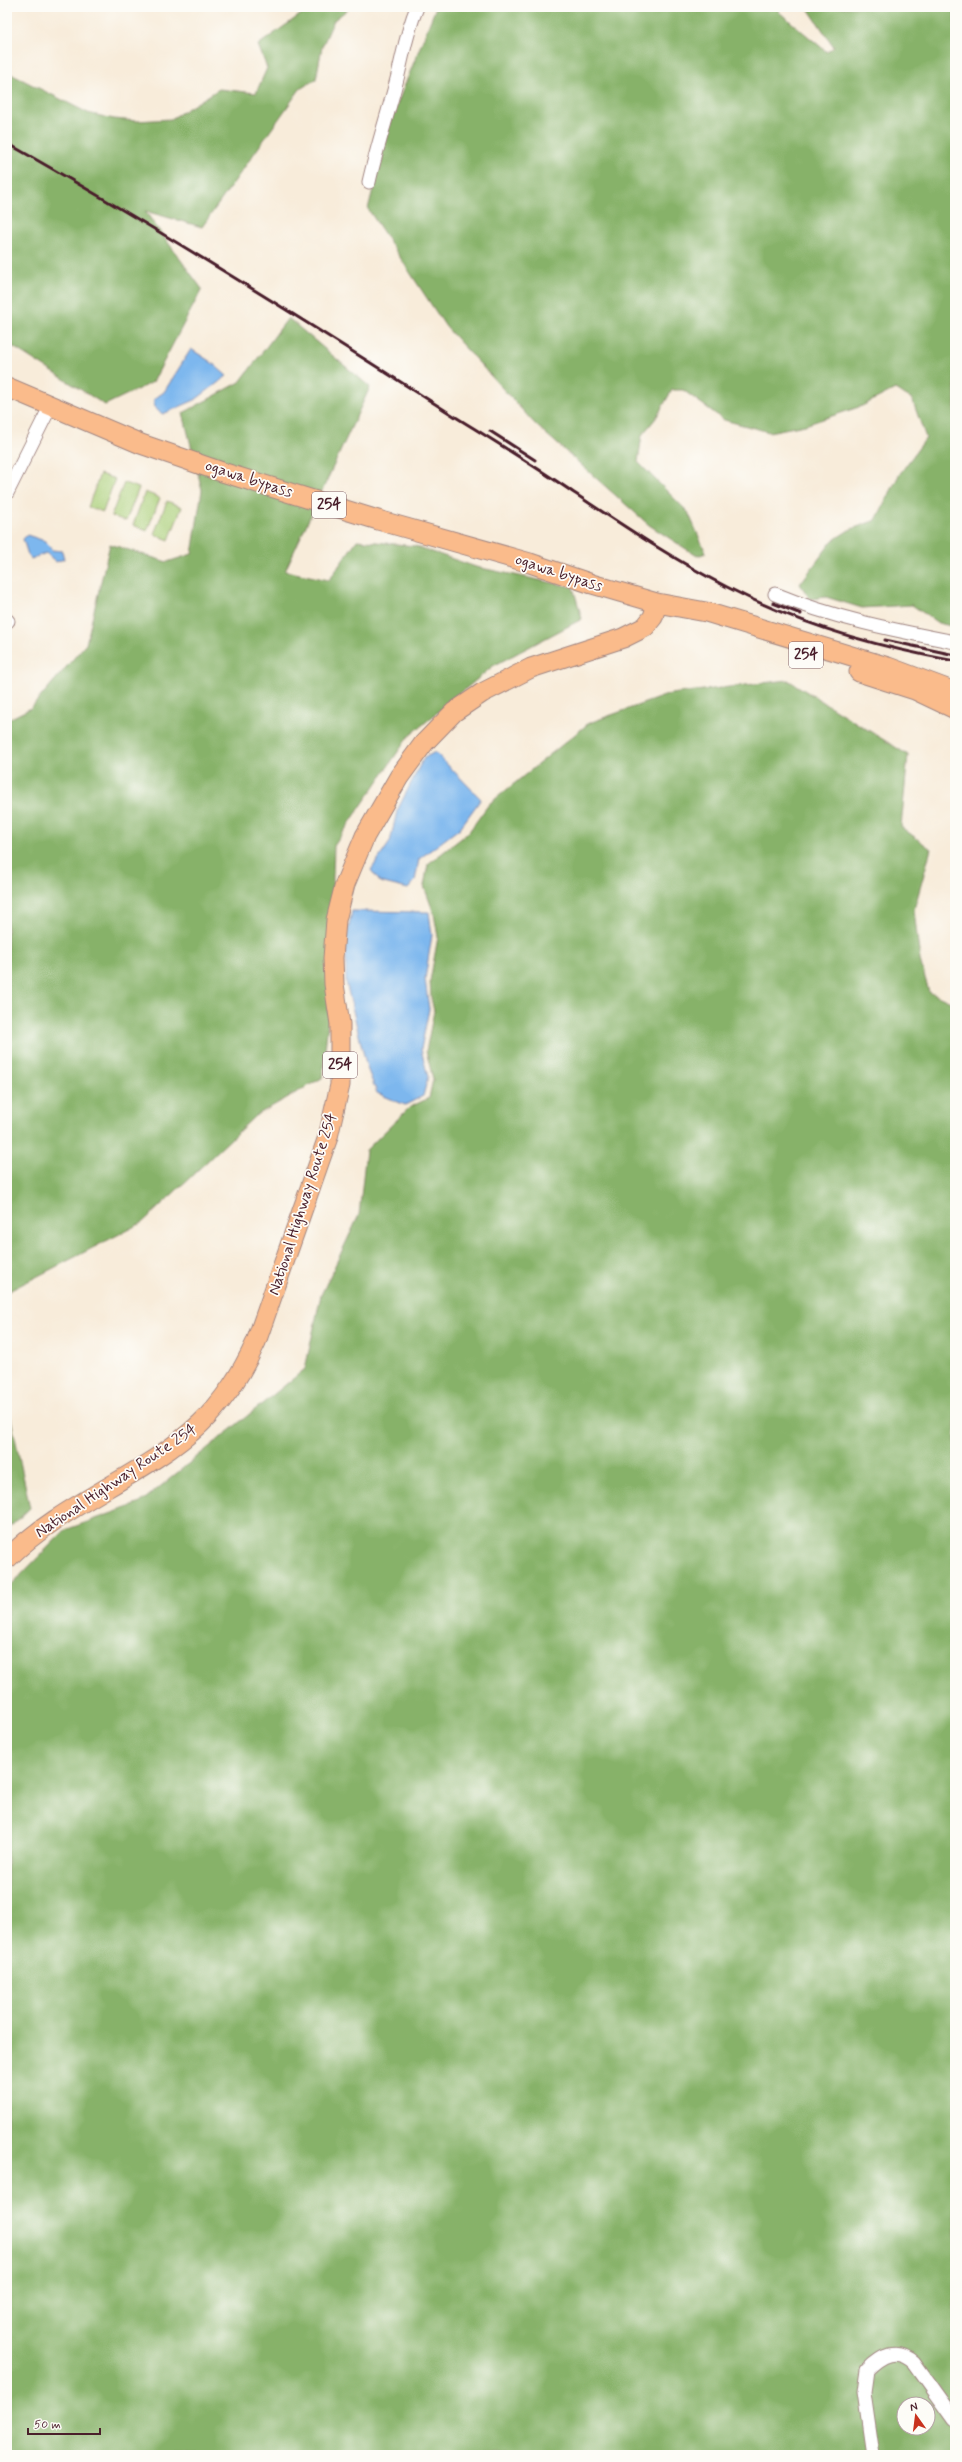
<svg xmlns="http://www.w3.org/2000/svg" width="962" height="2462" viewBox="0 0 962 2462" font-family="Mynerve,sans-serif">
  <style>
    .green { fill: #aacf79; stroke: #7a7752 }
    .forest { fill: #87b269; stroke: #68684a; fill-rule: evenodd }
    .water { fill: #7db7ee; stroke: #646b8c }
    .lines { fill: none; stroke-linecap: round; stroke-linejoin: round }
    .minor-casing { stroke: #a18682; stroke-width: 15 }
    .highway-casing { stroke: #a18682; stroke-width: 21 }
    .minor { stroke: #fff; stroke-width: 13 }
    .highway { stroke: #fabb8b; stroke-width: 19 }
    .rail { stroke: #4a1f2b; stroke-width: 3 }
    .labels { text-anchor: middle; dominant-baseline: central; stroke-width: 3.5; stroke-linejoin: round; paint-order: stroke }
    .shield { fill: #fdfcf7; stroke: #806168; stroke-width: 1 }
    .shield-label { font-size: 15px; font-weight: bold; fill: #4a1f2b }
    .street-label { font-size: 16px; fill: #4a1f2b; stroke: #fdfcf7 }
  </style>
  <rect width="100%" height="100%" fill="#fdfcf7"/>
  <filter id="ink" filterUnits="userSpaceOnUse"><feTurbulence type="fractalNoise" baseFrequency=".025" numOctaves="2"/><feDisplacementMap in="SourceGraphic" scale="8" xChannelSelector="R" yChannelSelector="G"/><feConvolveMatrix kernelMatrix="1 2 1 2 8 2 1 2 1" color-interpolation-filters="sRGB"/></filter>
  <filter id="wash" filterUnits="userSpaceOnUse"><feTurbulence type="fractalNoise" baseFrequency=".012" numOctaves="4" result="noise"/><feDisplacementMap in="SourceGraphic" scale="16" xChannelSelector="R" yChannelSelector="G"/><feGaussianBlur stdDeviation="0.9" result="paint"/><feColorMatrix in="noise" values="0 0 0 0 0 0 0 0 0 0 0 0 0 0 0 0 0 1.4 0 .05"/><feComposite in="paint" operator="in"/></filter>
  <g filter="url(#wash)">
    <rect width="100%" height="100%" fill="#f8ecda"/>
    <path class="green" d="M 100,474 L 115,479 L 103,512 L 88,507 Z
      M 124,483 L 139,488 L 126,521 L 111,516 Z
      M 145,492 L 160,498 L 147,531 L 133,525 Z
      M 167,501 L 182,507 L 169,540 L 154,534 Z"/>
    <path class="forest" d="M 311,7 L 351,7 L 334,20 L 322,47 L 316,79 L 300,89 L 202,227 L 145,211 L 202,289 L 153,382 L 105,405 L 7,343 L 7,72 L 88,113 L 114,119 L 137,121 L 171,119 L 219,89 L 256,93 L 267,68 L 258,45 Z
      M 436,7 L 777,7 L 779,12 L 827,52 L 834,47 L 807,7 L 955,7 L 955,627 L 938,623 L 912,605 L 862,608 L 826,597 L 810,599 L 800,584 L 832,541 L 849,530 L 876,520 L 899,475 L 926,438 L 912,399 L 895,389 L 862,406 L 805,425 L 769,432 L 724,420 L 683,390 L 672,390 L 656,418 L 642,435 L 638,462 L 688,512 L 706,553 L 697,556 L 649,525 L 536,425 L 446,327 L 368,209 L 390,122 Z
      M 288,318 L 370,387 L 285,571 L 329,580 L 357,540 L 415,546 L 476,567 L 573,587 L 582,619 L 493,666 L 408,737 L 334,846 L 328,1022 L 322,1078 L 255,1116 L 143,1222 L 7,1292 L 7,720 L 31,708 L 86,644 L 110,544 L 167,562 L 192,554 L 202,490 L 183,413 L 240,382 Z
      M 788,680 L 908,755 L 901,827 L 931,849 L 914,910 L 920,960 L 929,992 L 955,1004 L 955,2455 L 7,2455 L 7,1589 L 65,1530 L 140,1503 L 305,1369 L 321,1295 L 359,1215 L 366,1150 L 410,1107 L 429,1098 L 433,1079 L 426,1051 L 434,1011 L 431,998 L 430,981 L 438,937 L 434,914 L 424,886 L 428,864 L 468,833 L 489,804 L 589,723 L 670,694 ZM 904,2404 L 928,2404 L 928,2428 L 904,2428 Z
      M 7,1400 L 30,1508 L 7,1530 Z"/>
    <path class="water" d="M 191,349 L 211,362 L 227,376 L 195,400 L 163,414 C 157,411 153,407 154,399 L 164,392 Z
      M 27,535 L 45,541 L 52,550 L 62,551 L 64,559 L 56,562 L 46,553 L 31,559 L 28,555 L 23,539 Z
      M 435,752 L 481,799 L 460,828 L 419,859 L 415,881 L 408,889 L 380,882 L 371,870 L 390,842 L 397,811 L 419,767 L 424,758 Z
      M 352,911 L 429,912 L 432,935 L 425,979 L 429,1009 L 421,1049 L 428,1077 L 423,1096 L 405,1105 L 377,1093 L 367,1068 L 346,982 L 346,941 Z"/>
  </g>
  <g filter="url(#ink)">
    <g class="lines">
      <defs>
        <path id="minor" d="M 369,182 C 377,146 389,111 398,75 C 404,50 407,31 417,7
          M 7,493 L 50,407
          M 775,594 C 833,618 893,630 955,642
          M 7,620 L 8,621
          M 873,2455 L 864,2392 L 867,2370 C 882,2355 897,2347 914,2363 L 955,2420"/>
        <path id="highway" d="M 7,387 L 141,444 L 222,472 L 378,520 L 530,563 L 592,584 L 657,603 L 706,612 L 888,667 L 955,692
          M 859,672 L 915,690 L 955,709
          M 7,1559 C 62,1503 145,1476 200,1424 C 225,1400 242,1373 256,1342 L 328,1137 L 340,1085 L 340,1024 L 334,984 L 333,958 L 336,920 L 345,884 L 365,836 L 399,777 L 424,743 L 454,712 L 482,693 L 531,668 L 623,638 L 645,627 L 653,617 L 657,603"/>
      </defs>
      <use href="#minor" class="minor-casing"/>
      <use href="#highway" class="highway-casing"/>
      <use href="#minor" class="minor"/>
      <use href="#highway" class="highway"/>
      <path class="rail" d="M 7,143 C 159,229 307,322 454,416 C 494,441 535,466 574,493 C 624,526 674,560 727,587 C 798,624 876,647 955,661
        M 490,431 L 535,460
        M 773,603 L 801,614
        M 885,640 L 955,655"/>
    </g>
  </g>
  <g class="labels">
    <g class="shield">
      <rect x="312" y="492" width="34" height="26" rx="3"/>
      <rect x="789" y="642" width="34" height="26" rx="3"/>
      <rect x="323" y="1052" width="34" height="26" rx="3"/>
    </g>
    <g class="shield-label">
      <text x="329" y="505">254</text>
      <text x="806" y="655">254</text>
      <text x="340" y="1065">254</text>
    </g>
    <g class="street-label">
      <text transform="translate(249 479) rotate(18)">ogawa bypass</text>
      <text transform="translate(559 573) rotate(18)">ogawa bypass</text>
      <text transform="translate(303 1204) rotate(-72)">National Highway Route 254</text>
      <text transform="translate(116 1481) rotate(-34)">National Highway Route 254</text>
    </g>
  </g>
  <rect width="962" height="2462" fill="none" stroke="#fdfcf7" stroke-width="24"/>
  <g transform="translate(916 2416) rotate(346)"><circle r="19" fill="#fdfcf7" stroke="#b5a4a5"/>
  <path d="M0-3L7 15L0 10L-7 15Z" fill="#c8321e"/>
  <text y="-6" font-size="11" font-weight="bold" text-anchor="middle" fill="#4a1f2b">N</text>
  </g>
  <path d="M28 2428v6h72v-6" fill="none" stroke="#4a1f2b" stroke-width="2"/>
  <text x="34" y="2428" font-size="12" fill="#4a1f2b" stroke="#fdfcf7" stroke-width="3" paint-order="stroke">50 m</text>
</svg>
